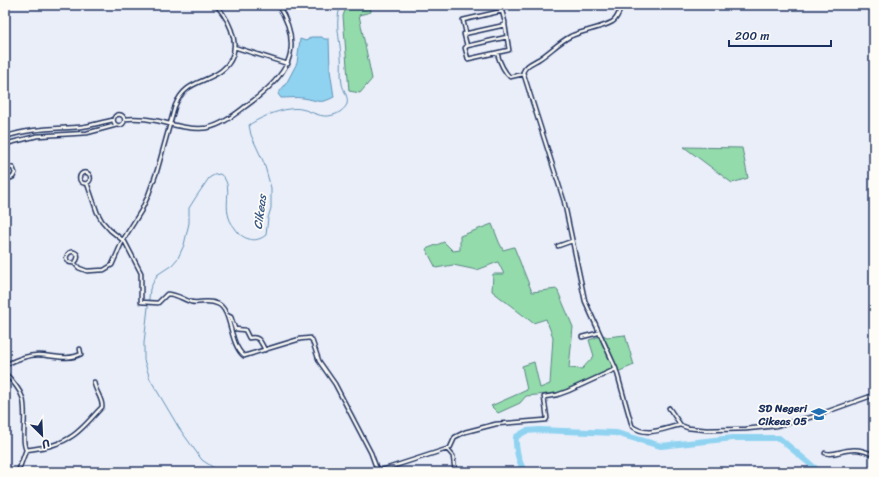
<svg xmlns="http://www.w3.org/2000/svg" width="879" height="477" viewBox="0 0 879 477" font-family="Sriracha,sans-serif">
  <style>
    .green { fill: #93dbaa; stroke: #578584 }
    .water { fill: #90d3f1; stroke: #6191b6 }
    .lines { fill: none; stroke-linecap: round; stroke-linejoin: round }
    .stream { stroke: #6191b6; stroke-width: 1 }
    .river { stroke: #90d3f1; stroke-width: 6 }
    .street-casing { stroke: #1b2f5e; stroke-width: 5.5 }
    .street { stroke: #fdfcf7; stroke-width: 2.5 }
    .labels { text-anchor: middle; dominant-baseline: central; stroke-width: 3.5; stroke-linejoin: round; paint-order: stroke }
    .poi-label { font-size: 11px; font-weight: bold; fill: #1b2f5e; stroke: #fdfcf7; text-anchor: end }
    .water-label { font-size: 12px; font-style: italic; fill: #385883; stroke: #fdfcf7 }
  </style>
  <rect width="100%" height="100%" fill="#eaeef9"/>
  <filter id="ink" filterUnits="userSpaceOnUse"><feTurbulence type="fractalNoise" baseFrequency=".025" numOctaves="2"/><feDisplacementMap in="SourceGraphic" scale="8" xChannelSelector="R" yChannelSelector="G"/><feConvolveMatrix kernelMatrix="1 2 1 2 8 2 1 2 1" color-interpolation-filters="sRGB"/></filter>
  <g filter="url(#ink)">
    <path class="green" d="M 347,5 L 370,5 L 371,12 L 359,15 L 372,79 L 360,93 L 349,91 L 343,16 Z
      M 684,147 L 742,148 L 748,178 L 732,183 Z
      M 492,224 L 499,242 L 503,250 L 514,247 L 532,292 L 557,289 L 573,327 L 569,368 L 582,369 L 594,356 L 589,340 L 603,335 L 607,337 L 625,335 L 634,365 L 615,373 L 614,369 L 558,393 L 526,396 L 520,403 L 498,413 L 491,406 L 527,390 L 522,366 L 534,362 L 540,388 L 550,384 L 553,337 L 546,319 L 533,323 L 492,291 L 493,274 L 504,274 L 498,262 L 477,270 L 453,265 L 436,268 L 426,249 L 444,242 L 453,251 L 460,250 L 460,236 Z"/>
    <path class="water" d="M 311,37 L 322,37 L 324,39 L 329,39 L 330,70 L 334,97 C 319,105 318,100 303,98 C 296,97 288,98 281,98 L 278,94 L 287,82 L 297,63 L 300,39 L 306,41 Z"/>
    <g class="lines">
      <path class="stream" d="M 220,472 L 202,460 L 179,428 L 150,379 L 144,360 L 144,343 L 150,289 L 157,275 L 172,265 L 178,258 L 184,245 L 189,223 L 189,208 L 196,197 L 209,178 L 214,175 L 220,174 C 237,186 218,209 235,228 C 239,234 242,237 249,239 C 255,241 261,239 266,235 L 268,218 L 271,208 L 271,188 L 264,163 L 251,135 L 249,125 C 261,117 286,106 301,109 C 312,111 321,119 333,115 C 338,114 345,109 347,104 C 349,97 343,90 342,84 C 340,75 342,65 341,56 C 340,38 334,22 341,5"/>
      <path class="river" d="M 525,472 C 519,463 515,448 516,437 L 526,431 L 539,430 L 616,433 L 661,446 L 733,438 L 779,438 L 816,469 L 813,472"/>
      <defs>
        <path id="street" d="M 624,5 C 618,10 619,18 612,22 C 599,29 584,30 571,36 C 559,42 550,52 539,59 C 532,63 526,65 523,72 L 564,201 L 585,301 L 616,369 L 632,426 C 646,438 665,428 680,425 L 688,428 L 707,430 L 746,429 L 775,426 L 812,417 L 871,396 L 874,398
          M 466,33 L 463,20 L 502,11 L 505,22 L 505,25 L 509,50 L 468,59 L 465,48 L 467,46 L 464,34 L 505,25
          M 467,46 L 507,37
          M 234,47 L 288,64
          M 497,53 C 500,63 503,71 510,77 L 523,74
          M113.5 120a5.5 5.5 0 1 1 11 0a5.5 5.5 0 1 1-11 0Z
          M 125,119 C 136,118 147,119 158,121 C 174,125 191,130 207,128 C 222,125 234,115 246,106 C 285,78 307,51 278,5
          M 5,137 C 30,128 54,129 80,127 C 91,126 102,122 113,120
          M 5,144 L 37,136 L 87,133 L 117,125
          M 5,160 L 8,167 L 13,168 L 15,173 L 13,177 L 11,178 L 5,176
          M 5,170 L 8,167
          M79.5 178a5.5 5.5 0 1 1 11 0a5.5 5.5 0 1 1-11 0Z
          M 87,183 L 97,212 L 102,221 L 110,230 L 125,242 L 141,273 L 141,302 L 158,303 L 167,294 C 177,294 182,299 191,302 C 200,304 207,299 218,304 C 232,310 229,344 244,356 L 300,339 L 310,338 L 312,340 L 319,361 L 335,384 L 371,453 L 376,467 L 378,469 L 383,472
          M 558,246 L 572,241
          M 74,263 C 78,260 80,254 74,252 C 66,250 62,264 74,263 L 79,268 L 87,271 L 104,270 L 112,265 L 123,240 L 141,211 L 148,196 L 157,171 L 175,106 C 185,81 203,84 221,71 C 245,53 232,23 216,5
          M 227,315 L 231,317 L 235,329 L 245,330 L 249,338 C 260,336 260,341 265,350
          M 582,337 L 598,333
          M 5,365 C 15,360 26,355 38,355 C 52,355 68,361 81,354 L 80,349
          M 5,373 C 27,396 25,401 24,431 C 24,438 23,443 26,450 L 18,472
          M 669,408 L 680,424
          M 447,449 L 453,456 L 455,472
          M 26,450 C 41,448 56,446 69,438 C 81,432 92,417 102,407 C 103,399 95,391 94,382
          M 825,453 C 834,456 842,450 851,450 C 860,449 867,452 874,455
          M 382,470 L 450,448 L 455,437 L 465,432 L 496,424 L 546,420 L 547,418 L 544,397 L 557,395 L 568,391 L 616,369"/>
      </defs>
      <use href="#street" class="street-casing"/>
      <use href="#street" class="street"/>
    </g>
  </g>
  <defs>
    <symbol id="school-bare" viewBox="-9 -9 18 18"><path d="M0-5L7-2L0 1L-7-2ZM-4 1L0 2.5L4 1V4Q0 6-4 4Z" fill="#1f6fb2" stroke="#fdfcf7" stroke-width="2.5" paint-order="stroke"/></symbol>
  </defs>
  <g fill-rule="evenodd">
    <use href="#school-bare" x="808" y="403" width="22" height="22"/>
  </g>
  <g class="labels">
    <g class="poi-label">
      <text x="807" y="408">SD Negeri<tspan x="807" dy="13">Cikeas 05</tspan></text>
    </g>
    <g class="water-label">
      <text transform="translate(260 212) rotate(-82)">Cikeas</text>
    </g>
  </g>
  <rect width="879" height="477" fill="none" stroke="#fdfcf7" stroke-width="20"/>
  <rect x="10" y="10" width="859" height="457" fill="none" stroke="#1b2f5e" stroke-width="1.5" filter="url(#ink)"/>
  <g transform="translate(42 435) rotate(156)" stroke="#fdfcf7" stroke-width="3" paint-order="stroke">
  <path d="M0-3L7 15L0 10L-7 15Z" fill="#1b2f5e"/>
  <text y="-6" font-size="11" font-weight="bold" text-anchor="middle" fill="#1b2f5e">U</text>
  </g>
  <path d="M729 40v6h102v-6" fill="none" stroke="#1b2f5e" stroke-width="2"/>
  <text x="735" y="40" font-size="12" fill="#1b2f5e" stroke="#fdfcf7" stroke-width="3" paint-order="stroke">200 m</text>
</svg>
